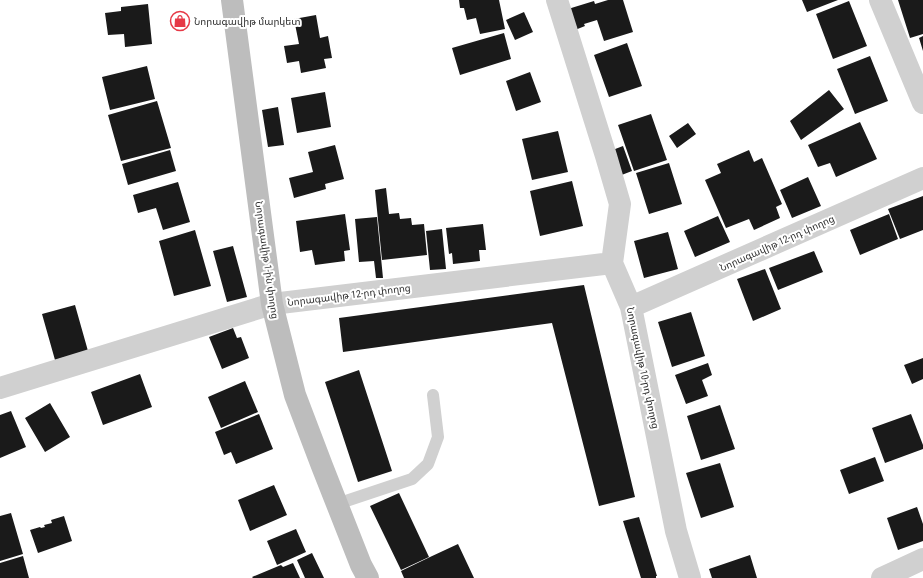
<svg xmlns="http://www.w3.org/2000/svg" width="923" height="578" viewBox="0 0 923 578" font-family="'Roboto Condensed','Noto Sans Armenian',sans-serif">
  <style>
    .building { fill: #1a1a1a }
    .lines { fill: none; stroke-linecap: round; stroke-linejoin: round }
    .lane { stroke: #d0d0d0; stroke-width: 12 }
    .street { stroke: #d0d0d0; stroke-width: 22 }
    .secondary { stroke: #bdbdbd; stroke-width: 22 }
    .labels { text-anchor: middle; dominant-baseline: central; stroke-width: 4; stroke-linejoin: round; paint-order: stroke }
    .poi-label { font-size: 10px; fill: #333; stroke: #fff; text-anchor: start }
    .street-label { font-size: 10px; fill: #333; stroke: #fff }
  </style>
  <rect width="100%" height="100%" fill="#fff"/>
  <path class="building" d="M 459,0 L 499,0 L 505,29 L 480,34 L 476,18 L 467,20 L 464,8 L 460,8 Z
    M 608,0 L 623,0 L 633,32 L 604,41 L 597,20 L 584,24 L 585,26 L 575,30 L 568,9 L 594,1 L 595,4 Z
    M 802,0 L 838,0 L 807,12 Z
    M 898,0 L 923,0 L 923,34 L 910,38 Z
    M 849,1 L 867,46 L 833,59 L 816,14 Z
    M 148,4 L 152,44 L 125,47 L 124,34 L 108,35 L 105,13 L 121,11 L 121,7 Z
    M 524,12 L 533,32 L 515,40 L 506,20 Z
    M 316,15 L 320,38 L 328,36 L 332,58 L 324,59 L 326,68 L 301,73 L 299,61 L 287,63 L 284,46 L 299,44 L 294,19 Z
    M 504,33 L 511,59 L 460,75 L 452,48 Z
    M 923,36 L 923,51 L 919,38 Z
    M 627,43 L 642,86 L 609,97 L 594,55 Z
    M 870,56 L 888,101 L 855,114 L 837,69 Z
    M 147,66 L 155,99 L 110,110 L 102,77 Z
    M 530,72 L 541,102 L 516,111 L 506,81 Z
    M 829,90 L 844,109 L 801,140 L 790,121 Z
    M 325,92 L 331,127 L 297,133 L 291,98 Z
    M 157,101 L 171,148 L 121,161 L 108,115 Z
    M 278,107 L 284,145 L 268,147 L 262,110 Z
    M 651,114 L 667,160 L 634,171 L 618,125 Z
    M 860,122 L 877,159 L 836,177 L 830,163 L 818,167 L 808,145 Z
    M 688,123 L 696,134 L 677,148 L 669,136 Z
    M 558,131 L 568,172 L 532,180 L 522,139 Z
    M 335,145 L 344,179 L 325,184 L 326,189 L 294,198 L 289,178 L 313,172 L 308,152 Z
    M 623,146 L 632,171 L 619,176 L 610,151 Z
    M 170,150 L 176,171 L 128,185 L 122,164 Z
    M 749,150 L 754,162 L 762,158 L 782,204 L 776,207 L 780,218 L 754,230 L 749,219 L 726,228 L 705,180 L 721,173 L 717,164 Z
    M 669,163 L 682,204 L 649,214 L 636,173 Z
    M 808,177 L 821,206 L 792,218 L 780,190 Z
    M 572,181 L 583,226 L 540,236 L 530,191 Z
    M 178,182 L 190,222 L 163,230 L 156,208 L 138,213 L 133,195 Z
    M 386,188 L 389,214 L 399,213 L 400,219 L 411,218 L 412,225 L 424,224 L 427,255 L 382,260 L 375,190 Z
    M 923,196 L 923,230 L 900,239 L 888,209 Z
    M 345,214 L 350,250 L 344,251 L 345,261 L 315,265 L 312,250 L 300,252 L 296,221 Z
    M 889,214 L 898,239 L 860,255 L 850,230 Z
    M 718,216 L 730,242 L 695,257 L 684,231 Z
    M 377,217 L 383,278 L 376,278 L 374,261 L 359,262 L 355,219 Z
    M 483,224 L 486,250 L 479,250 L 480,261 L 453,264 L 452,253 L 449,254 L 446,228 Z
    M 442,229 L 446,269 L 430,270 L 426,231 Z
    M 195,230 L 211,286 L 174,296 L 159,241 Z
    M 668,232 L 678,269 L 644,278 L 634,241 Z
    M 233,246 L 247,297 L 227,302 L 213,251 Z
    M 814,251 L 823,272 L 778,290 L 769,268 Z
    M 765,269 L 781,309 L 753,321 L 737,279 Z
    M 584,285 L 635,497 L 599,506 L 552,323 L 343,352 L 339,318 Z
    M 75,305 L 88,351 L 55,360 L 42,314 Z
    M 691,312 L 705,356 L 672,367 L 658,322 Z
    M 233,328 L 237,338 L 241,337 L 249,358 L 222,369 L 209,337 Z
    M 923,358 L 923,379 L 912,384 L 904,365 Z
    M 708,363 L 712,375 L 702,380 L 708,396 L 686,404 L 675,375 Z
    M 359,370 L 392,471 L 358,482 L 325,382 Z
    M 140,374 L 152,407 L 103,425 L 91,392 Z
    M 245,381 L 258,412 L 221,428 L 208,397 Z
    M 50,403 L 70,437 L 45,452 L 25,418 Z
    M 720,405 L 735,449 L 701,460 L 687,416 Z
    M 11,411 L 26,447 L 0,458 L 0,415 Z
    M 259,414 L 273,449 L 236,464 L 231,452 L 224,455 L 215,432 Z
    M 911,414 L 923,445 L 923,449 L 885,463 L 872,428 Z
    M 875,457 L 884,481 L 849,494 L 840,470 Z
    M 720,463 L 734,507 L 701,518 L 686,473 Z
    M 274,485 L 287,515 L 250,531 L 238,500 Z
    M 399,493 L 429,557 L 401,570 L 370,506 Z
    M 917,507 L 923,524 L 923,541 L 898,550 L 887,518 Z
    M 11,513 L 23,554 L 0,561 L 0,516 Z
    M 64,516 L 72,541 L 38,553 L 30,530 L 40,527 L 41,528 L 45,527 L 44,525 L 52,523 L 51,520 Z
    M 639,517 L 657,576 L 656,576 L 656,578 L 641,578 L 623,521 Z
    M 296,529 L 306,552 L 277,565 L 267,541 Z
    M 458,544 L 474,578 L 440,578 L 430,557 Z
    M 312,553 L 324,578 L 305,578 L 297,560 Z
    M 750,555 L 757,578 L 712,578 L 709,569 Z
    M 23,556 L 29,578 L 0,578 L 0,563 Z
    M 430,557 L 440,578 L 404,578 L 401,571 Z
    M 293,563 L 300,578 L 253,578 L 252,577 L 281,565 L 283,567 Z"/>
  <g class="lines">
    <path class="lane" d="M 337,504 L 412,479 L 428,464 L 438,437 L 433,395"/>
    <path class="street" d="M 557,0 L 606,156 L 620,204 L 612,263 L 631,307 L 676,531 L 690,578
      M 880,0 L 923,103
      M 631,307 L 923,178
      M 0,388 L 272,304 L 612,263
      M 882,578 L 923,559"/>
    <path class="secondary" d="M 232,0 L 272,304 L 295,395 L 322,466 L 361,565 L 368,578"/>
  </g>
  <defs>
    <symbol id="shop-ring" viewBox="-11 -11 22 22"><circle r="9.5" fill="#fff" stroke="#e63946" stroke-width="1.5"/><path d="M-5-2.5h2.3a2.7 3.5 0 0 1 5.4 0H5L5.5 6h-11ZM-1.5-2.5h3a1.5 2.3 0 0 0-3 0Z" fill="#e63946"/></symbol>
  </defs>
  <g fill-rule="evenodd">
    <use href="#shop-ring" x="169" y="10" width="22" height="22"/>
  </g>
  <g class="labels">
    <g class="poi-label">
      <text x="194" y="21">Նորագավիթ մարկետ</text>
    </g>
    <g class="street-label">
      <text transform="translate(777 243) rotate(-24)">Նորագավիթ 12-րդ փողոց</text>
      <text transform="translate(267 260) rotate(82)">Նորագավիթ 1-ին փողոց</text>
      <text transform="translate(349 295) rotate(-7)">Նորագավիթ 12-րդ փողոց</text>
      <text transform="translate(643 368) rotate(78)">Նորագավիթ 10-րդ փողոց</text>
    </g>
  </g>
</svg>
